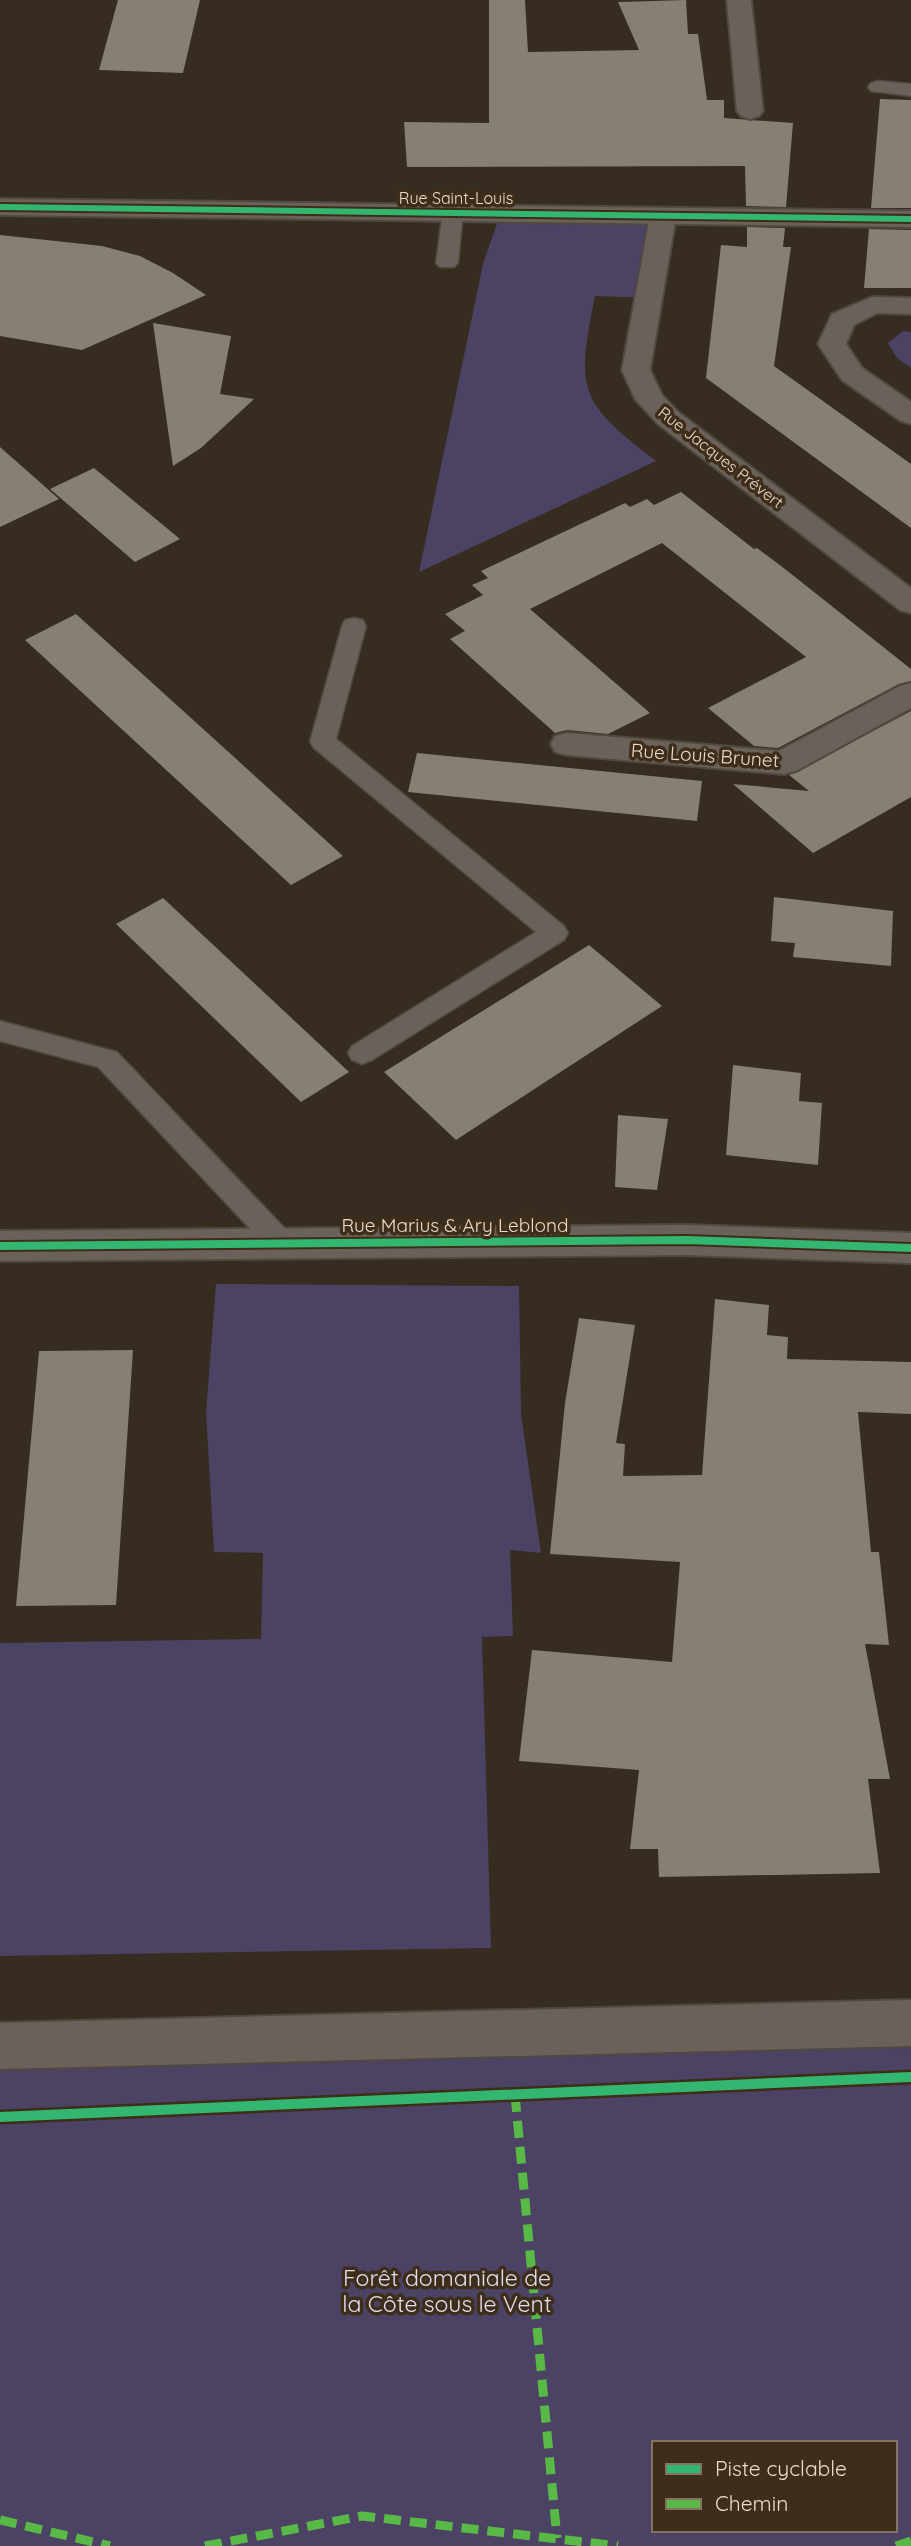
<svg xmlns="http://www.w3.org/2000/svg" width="911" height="2546" viewBox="0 0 911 2546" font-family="Quicksand,sans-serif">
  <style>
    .green { fill: #4c4264; fill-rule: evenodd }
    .building { fill: #877e74 }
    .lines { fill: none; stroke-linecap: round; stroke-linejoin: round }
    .lane-casing { stroke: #51493f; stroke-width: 3 }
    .street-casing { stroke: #51493f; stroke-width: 4 }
    .secondary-casing { stroke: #51493f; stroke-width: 4 }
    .lane { fill: #6a625a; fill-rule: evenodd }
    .street { fill: #6a625a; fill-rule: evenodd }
    .secondary { fill: #6a625a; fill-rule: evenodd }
    .quiet { stroke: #58b947; stroke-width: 9; stroke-dasharray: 17 9; stroke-linecap: butt }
    .cycleway-far2-casing { stroke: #3e2d18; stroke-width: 10 }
    .cycleway-far1-casing { stroke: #3e2d18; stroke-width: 12 }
    .cycleway-casing { stroke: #3e2d18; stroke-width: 15 }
    .cycleway-far2 { stroke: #33b770; stroke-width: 6 }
    .cycleway-far1 { stroke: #33b770; stroke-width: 8 }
    .cycleway { stroke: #33b770; stroke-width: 10 }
    .labels { text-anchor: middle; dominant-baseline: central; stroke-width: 7; stroke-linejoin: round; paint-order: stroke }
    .far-street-label { font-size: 16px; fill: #e8dcd0; stroke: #3e2d18 }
    .street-label { font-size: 19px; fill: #e8dcd0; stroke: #3e2d18 }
    .near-park-label { font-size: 23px; fill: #e1ddf0; stroke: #3e2d18 }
  </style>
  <rect width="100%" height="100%" fill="#362c20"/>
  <path class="green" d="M 501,212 L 663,216 L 649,298 L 595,296 C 576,390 578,402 656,461 L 419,572 L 483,264 Z
    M 903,331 L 911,332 L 911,368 L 897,358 L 888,343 Z
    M 216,1284 L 519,1286 L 521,1414 L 541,1553 L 510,1550 L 513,1636 L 482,1637 L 491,1948 L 0,1956 L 0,1643 L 261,1639 L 263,1553 L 214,1552 L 206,1412 Z
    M 911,2023 L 911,2546 L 0,2546 L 0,2046 ZM 654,2443 L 895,2443 L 895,2530 L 654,2530 Z"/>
  <path class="building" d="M 118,0 L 200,0 L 183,73 L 99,70 Z
    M 489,0 L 525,0 L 528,52 L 639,50 L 618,2 L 686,0 L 688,34 L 698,34 L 707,100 L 724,100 L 724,118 L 793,123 L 786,207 L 746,206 L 745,166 L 407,167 L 404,122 L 489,123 Z
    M 880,99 L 911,100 L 911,208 L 871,208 Z
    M 747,227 L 785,228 L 783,247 L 791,247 L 774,366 L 911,464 L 911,528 L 706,378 L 721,245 L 747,247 Z
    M 869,229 L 911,230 L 911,288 L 864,288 Z
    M 0,235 L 102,246 L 140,256 L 173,273 L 206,295 L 82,350 L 0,336 Z
    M 153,323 L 231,336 L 220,394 L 254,399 L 201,448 L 173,466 Z
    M 0,447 L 59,499 L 0,527 Z
    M 94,468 L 180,539 L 135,562 L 50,489 Z
    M 681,492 L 754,549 L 757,548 L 785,569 L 911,669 L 911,681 L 899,684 L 778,748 L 754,746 L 708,708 L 806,657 L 662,543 L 530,609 L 650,713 L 608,734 L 567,730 L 555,733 L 450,639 L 465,631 L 445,614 L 483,595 L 472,585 L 488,578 L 481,571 L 625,503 L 630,507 L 647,499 L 654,505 Z
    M 76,614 L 212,737 L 343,856 L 291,885 L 25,640 Z
    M 911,711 L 911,797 L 813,853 L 733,784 L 809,791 L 789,775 Z
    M 417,753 L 702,781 L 697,821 L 408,792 Z
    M 774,897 L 893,911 L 891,966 L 793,957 L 795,943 L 771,941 Z
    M 163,898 L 314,1039 L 349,1072 L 301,1102 L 116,924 Z
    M 589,945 L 662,1006 L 456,1140 L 384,1072 Z
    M 733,1065 L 801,1073 L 799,1101 L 822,1103 L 818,1165 L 726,1155 Z
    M 618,1115 L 668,1119 L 657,1190 L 615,1187 Z
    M 715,1299 L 769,1305 L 767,1335 L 788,1337 L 787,1359 L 911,1362 L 911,1414 L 858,1412 L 871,1552 L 879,1552 L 889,1645 L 865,1644 L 890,1779 L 868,1779 L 880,1873 L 659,1877 L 658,1849 L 630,1849 L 639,1770 L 519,1761 L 532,1650 L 672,1662 L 680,1562 L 550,1554 L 565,1403 L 579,1318 L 635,1325 L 616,1443 L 625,1444 L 623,1476 L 702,1475 Z
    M 133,1350 L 116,1605 L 16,1606 L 39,1351 Z"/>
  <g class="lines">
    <defs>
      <path id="lane" d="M 878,81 L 911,84 L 911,96 L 871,91 L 868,87 L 871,83 Z
        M 453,205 L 460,207 L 463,211 L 458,263 L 454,267 L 440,267 L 436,263 L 443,211 L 446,207 Z
        M 354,618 L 363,620 L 366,626 L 336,739 L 564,926 L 568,933 L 564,940 L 372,1060 L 362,1064 L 352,1060 L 348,1053 L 352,1046 L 536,932 L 314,748 L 310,742 L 342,626 L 345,620 Z
        M 0,1021 L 117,1052 L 292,1236 L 297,1244 L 292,1252 L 282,1256 L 272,1252 L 98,1067 L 0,1041 Z"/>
      <path id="street" d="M 727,0 L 751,0 L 763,111 L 759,116 L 750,119 L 741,116 L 737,111 Z
        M 663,208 L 672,210 L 676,216 L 650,370 L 662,395 L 678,412 L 911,588 L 911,613 L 900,610 L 658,424 L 635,399 L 622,370 L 650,216 L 654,210 Z
        M 872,297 L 911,298 L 911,314 L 877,313 L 854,325 L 846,344 L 862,368 L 911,402 L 911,424 L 901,421 L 842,380 L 818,344 L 832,314 Z
        M 911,683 L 911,708 L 796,771 L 784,774 L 567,755 L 555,752 L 551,744 L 555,736 L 567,733 L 779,751 L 900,686 Z"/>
      <path id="secondary" d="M 0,199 L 911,211 L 911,227 L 0,215 Z
        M 687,1225 L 911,1233 L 911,1263 L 687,1255 L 0,1261 L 0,1231 Z
        M 911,2000 L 911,2046 L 0,2069 L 0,2023 Z"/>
    </defs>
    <use href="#lane" class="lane-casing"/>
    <use href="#street" class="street-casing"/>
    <use href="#secondary" class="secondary-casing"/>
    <use href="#lane" class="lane"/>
    <use href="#street" class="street"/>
    <use href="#secondary" class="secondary"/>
    <path class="quiet" d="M 515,2095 L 557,2538
      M 0,2520 L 110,2546
      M 205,2546 L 362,2516 L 618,2546
      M 896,2546 L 911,2541"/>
    <defs>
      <path id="cycleway-far2" d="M 0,207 L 911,219"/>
      <path id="cycleway-far1" d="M 0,1246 L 687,1240 L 911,1248"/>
      <path id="cycleway" d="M 0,2117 L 911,2077"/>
    </defs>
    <use href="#cycleway-far2" class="cycleway-far2-casing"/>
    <use href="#cycleway-far1" class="cycleway-far1-casing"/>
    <use href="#cycleway" class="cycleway-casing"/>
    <use href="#cycleway-far2" class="cycleway-far2"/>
    <use href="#cycleway-far1" class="cycleway-far1"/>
    <use href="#cycleway" class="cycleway"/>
  </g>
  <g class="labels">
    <g class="far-street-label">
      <text x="456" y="198">Rue Saint-Louis</text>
      <text transform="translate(721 457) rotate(38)">Rue Jacques Prévert</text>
    </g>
    <g class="street-label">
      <text transform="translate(705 755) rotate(4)">Rue Louis Brunet</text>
      <text x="455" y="1225">Rue Marius &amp; Ary Leblond</text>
    </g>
    <g class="near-park-label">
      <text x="447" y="2277">Forêt domaniale de<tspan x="447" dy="26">la Côte sous le Vent</tspan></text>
    </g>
  </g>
  <rect x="652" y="2441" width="245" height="91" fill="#3e2d18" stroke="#827362" stroke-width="2"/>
  <rect x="666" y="2464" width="35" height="10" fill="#33b770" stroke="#827362" stroke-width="2"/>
  <text x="715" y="2476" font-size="21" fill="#e8dcd0">Piste cyclable</text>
  <rect x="666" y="2499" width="35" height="10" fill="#58b947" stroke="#827362" stroke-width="2"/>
  <text x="715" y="2511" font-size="21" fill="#e8dcd0">Chemin</text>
</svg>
